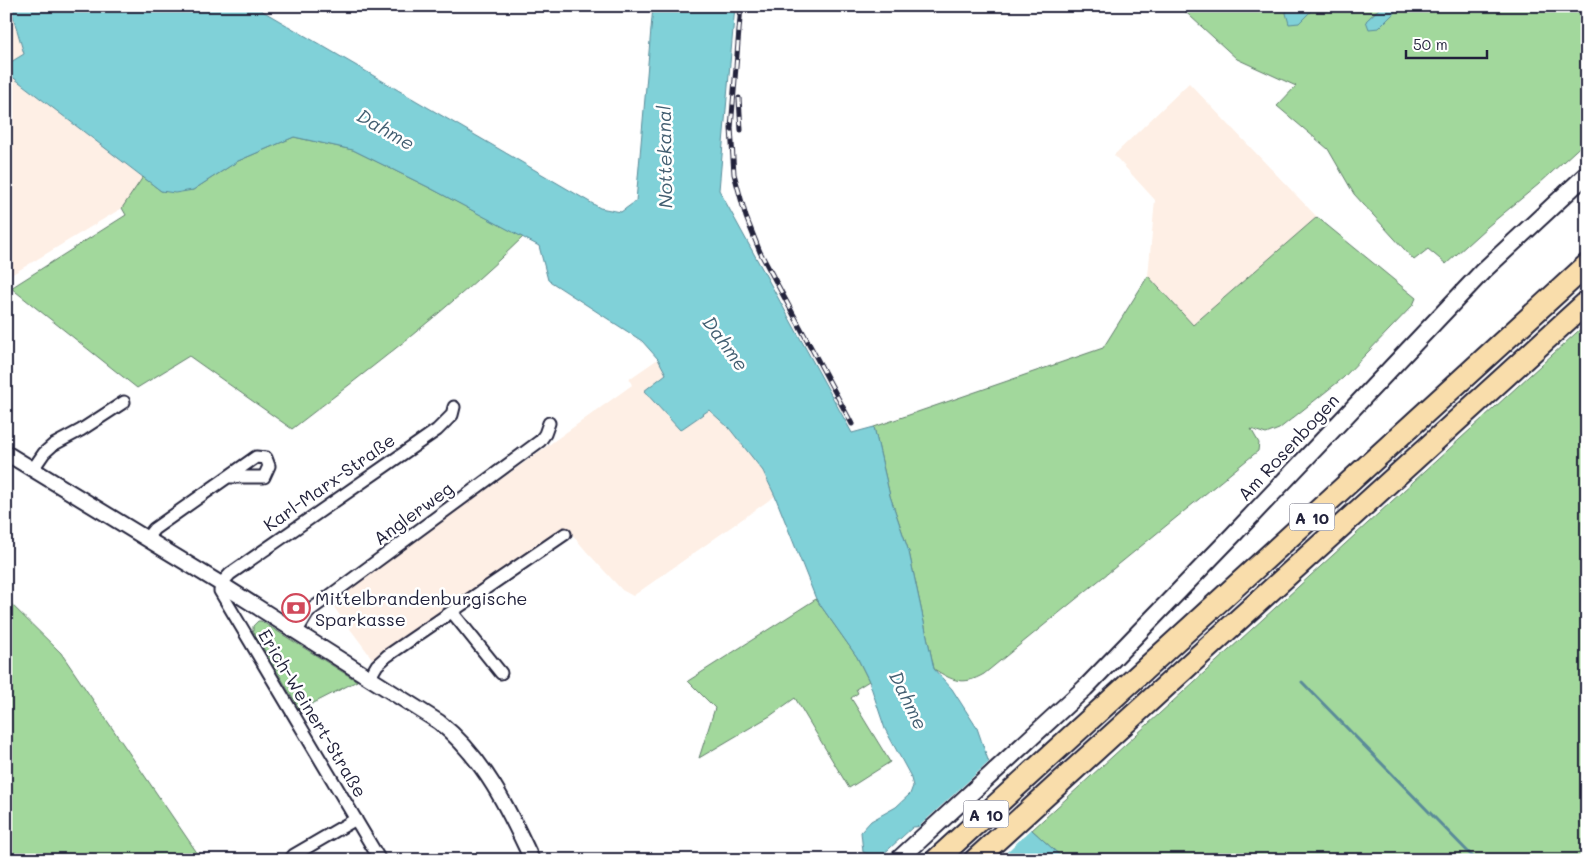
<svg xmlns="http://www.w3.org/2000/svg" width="1593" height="866" viewBox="0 0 1593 866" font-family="Mali,sans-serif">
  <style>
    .built { fill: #feefe5 }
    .green { fill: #a2d89c; stroke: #627d6c }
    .water { fill: #80d1d8; stroke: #5a8b99 }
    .pier { fill: #fff }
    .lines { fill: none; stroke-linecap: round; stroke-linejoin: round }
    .stream { stroke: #5a8b99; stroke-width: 3 }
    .minor-casing { stroke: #22223b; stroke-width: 15 }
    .tertiary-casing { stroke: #22223b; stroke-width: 18 }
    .secondary-casing { stroke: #22223b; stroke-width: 20 }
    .motorway-casing { stroke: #22223b; stroke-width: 25 }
    .minor { stroke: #fff; stroke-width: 11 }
    .tertiary { stroke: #fff; stroke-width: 14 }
    .secondary { stroke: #fff; stroke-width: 16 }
    .motorway { stroke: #f9ddab; stroke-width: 21 }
    .rail-casing { stroke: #22223b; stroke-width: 5 }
    .rail { stroke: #fff; stroke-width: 3; stroke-dasharray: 9; stroke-linecap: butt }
    .labels { text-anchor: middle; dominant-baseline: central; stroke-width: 5; stroke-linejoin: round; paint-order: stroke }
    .shield { fill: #fff; stroke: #646476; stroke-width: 1 }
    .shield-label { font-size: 16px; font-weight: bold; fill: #22223b }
    .street-label { font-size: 18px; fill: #22223b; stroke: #fff }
    .poi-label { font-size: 18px; fill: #22223b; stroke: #fff; text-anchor: start }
    .water-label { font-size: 19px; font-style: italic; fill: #435f72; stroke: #fff }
  </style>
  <rect width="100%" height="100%" fill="#fff"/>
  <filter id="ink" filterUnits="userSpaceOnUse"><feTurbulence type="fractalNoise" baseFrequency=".02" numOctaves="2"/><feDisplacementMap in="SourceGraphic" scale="10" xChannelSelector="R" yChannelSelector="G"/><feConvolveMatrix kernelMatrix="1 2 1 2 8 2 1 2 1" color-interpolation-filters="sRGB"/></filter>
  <g filter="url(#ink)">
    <path class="built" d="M 6,6 L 10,6 L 24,54 L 6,65 Z
      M 6,72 L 143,177 L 122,208 L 6,278 Z
      M 1189,83 L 1317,217 L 1193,325 L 1148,276 L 1155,200 L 1114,155 Z
      M 658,359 L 667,374 L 645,391 L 680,430 L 709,410 L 729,428 L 763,471 L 775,496 L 633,596 L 622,590 L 586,551 L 566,527 L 374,661 L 330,602 L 632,385 L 629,379 Z"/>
    <path class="green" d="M 1179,6 L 1289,6 L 1286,13 L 1299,23 L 1316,6 L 1382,6 L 1366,21 L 1379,28 L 1401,6 L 1587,6 L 1587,140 L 1539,184 L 1487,227 L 1446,264 L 1428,249 L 1414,260 L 1354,194 L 1328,149 L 1277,106 L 1296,86 L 1237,59 Z
      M 294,137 L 353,150 L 430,188 L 523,237 C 451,308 371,368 292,429 L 189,356 L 137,388 L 11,288 L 126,215 L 122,208 L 143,177 L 161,191 L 193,190 L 238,161 Z
      M 1317,217 L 1416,298 L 1413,305 L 1343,378 L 1279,429 L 1266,434 L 1251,429 L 1259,443 L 1258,451 L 984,674 C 963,686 953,681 934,669 L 909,552 L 890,496 L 874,427 L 1103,348 L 1148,276 L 1193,325 Z
      M 1587,323 L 1587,860 L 1065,860 L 1032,830 Z
      M 6,599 L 61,653 L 202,860 L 6,860 Z
      M 816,599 L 857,657 L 869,681 L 856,689 L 858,693 L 851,698 L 890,762 L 849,788 L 795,698 L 770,716 L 699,758 L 715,708 L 688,681 Z
      M 258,621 L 261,621 L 357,681 L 300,710 L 253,631 L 253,626 Z"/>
    <path class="water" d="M 10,6 L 254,6 L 600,208 L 621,212 L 636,201 L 653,6 L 735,6 L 719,190 L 852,433 L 874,427 L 890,496 L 909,552 L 934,669 L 952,689 L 977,728 L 996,783 L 1032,830 L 1065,860 L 965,860 L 942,825 L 913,827 L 879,858 L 863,852 L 861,832 L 871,821 L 896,807 L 910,794 L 913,786 L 910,775 L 885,729 L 869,681 L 857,657 L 816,599 L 775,496 L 763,471 L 729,428 L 709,410 L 680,430 L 644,391 L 666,374 L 658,359 L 642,341 L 548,280 L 539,246 L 430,188 L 353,150 L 294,137 L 238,161 L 193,190 L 175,193 L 161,191 L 6,72 L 6,65 L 24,54 Z
      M 1289,6 L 1316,6 L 1299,23 L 1289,24 L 1286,13 Z
      M 1382,6 L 1401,6 L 1379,28 L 1369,29 L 1366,21 Z"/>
    <path class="pier" d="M 990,761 L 999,782 L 1033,828 L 998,860 L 962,860 L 941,827 L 916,829 Z"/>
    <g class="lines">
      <path class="stream" d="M 1302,682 L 1476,860"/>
      <defs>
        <path id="minor" d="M 33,469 L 44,453 L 53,445 L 81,430 L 124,402
          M 146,539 L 154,529 L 256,457 L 266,458 L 269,466 L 264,477 L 228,477
          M 452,612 L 501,673
          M 297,631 L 309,611 L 320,603 L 540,441 L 545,434 L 549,423
          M 370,677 L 377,665 L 387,656 L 565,534
          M 290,860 L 294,855 L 356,819
          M 380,860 L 220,591 L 221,584 L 230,574 L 437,430 L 452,415 L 454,407"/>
        <path id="tertiary" d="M 6,453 L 221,584 L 439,722 C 484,758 508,808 532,860"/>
        <path id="secondary" d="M 898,860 L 1085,688 L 1233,535 L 1483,271 L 1587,174"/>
        <path id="motorway" d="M 936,860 L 1587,265
          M 975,860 L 1587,302"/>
      </defs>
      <use href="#minor" class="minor-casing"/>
      <use href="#tertiary" class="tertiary-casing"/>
      <use href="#secondary" class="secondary-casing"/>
      <use href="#motorway" class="motorway-casing"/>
      <use href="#minor" class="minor"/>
      <use href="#tertiary" class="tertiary"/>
      <use href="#secondary" class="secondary"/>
      <use href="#motorway" class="motorway"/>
      <defs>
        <path id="rail" d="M 741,6 L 731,128 L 734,174 L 746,217 L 760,252 L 852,424
          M 739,98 L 741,130"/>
      </defs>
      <use href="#rail" class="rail-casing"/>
      <use href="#rail" class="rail"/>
    </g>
  </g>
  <defs>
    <symbol id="bank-ring" viewBox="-11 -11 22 22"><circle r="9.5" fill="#fff" stroke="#d1495b" stroke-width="1.5"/><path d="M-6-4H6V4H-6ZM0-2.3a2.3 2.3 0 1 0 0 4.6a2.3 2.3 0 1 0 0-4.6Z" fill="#d1495b"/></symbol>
  </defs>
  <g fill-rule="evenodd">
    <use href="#bank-ring" x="280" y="592" width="32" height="32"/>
  </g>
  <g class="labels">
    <g class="shield">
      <rect x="1289.5" y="503.5" width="45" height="27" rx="4"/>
      <rect x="963.5" y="800.5" width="45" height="27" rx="4"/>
    </g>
    <g class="shield-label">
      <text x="1312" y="517">A 10</text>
      <text x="986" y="814">A 10</text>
    </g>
    <g class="street-label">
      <text transform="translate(1288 447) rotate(-47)">Am Rosenbogen</text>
      <text transform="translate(329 482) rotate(-35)">Karl-Marx-Straße</text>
      <text transform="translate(413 513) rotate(-36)">Anglerweg</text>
      <text transform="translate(313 713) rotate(59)">Erich-Weinert-Straße</text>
    </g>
    <g class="poi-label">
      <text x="315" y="598">Mittelbrandenburgische<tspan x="315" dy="21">Sparkasse</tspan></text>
    </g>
    <g class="water-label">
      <text transform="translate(386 129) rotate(30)">Dahme</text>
      <text transform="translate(664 157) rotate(-91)">Nottekanal</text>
      <text transform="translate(726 343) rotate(54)">Dahme</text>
      <text transform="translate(909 700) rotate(64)">Dahme</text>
    </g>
  </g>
  <rect width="1593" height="866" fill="none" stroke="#fff" stroke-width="25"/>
  <rect x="12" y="12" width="1568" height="841" fill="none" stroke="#22223b" stroke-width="2" filter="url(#ink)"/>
  <path d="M1406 50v8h81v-8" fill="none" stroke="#22223b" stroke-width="2.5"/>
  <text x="1413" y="50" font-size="15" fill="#22223b" stroke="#ffffff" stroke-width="4" paint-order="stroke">50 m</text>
</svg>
